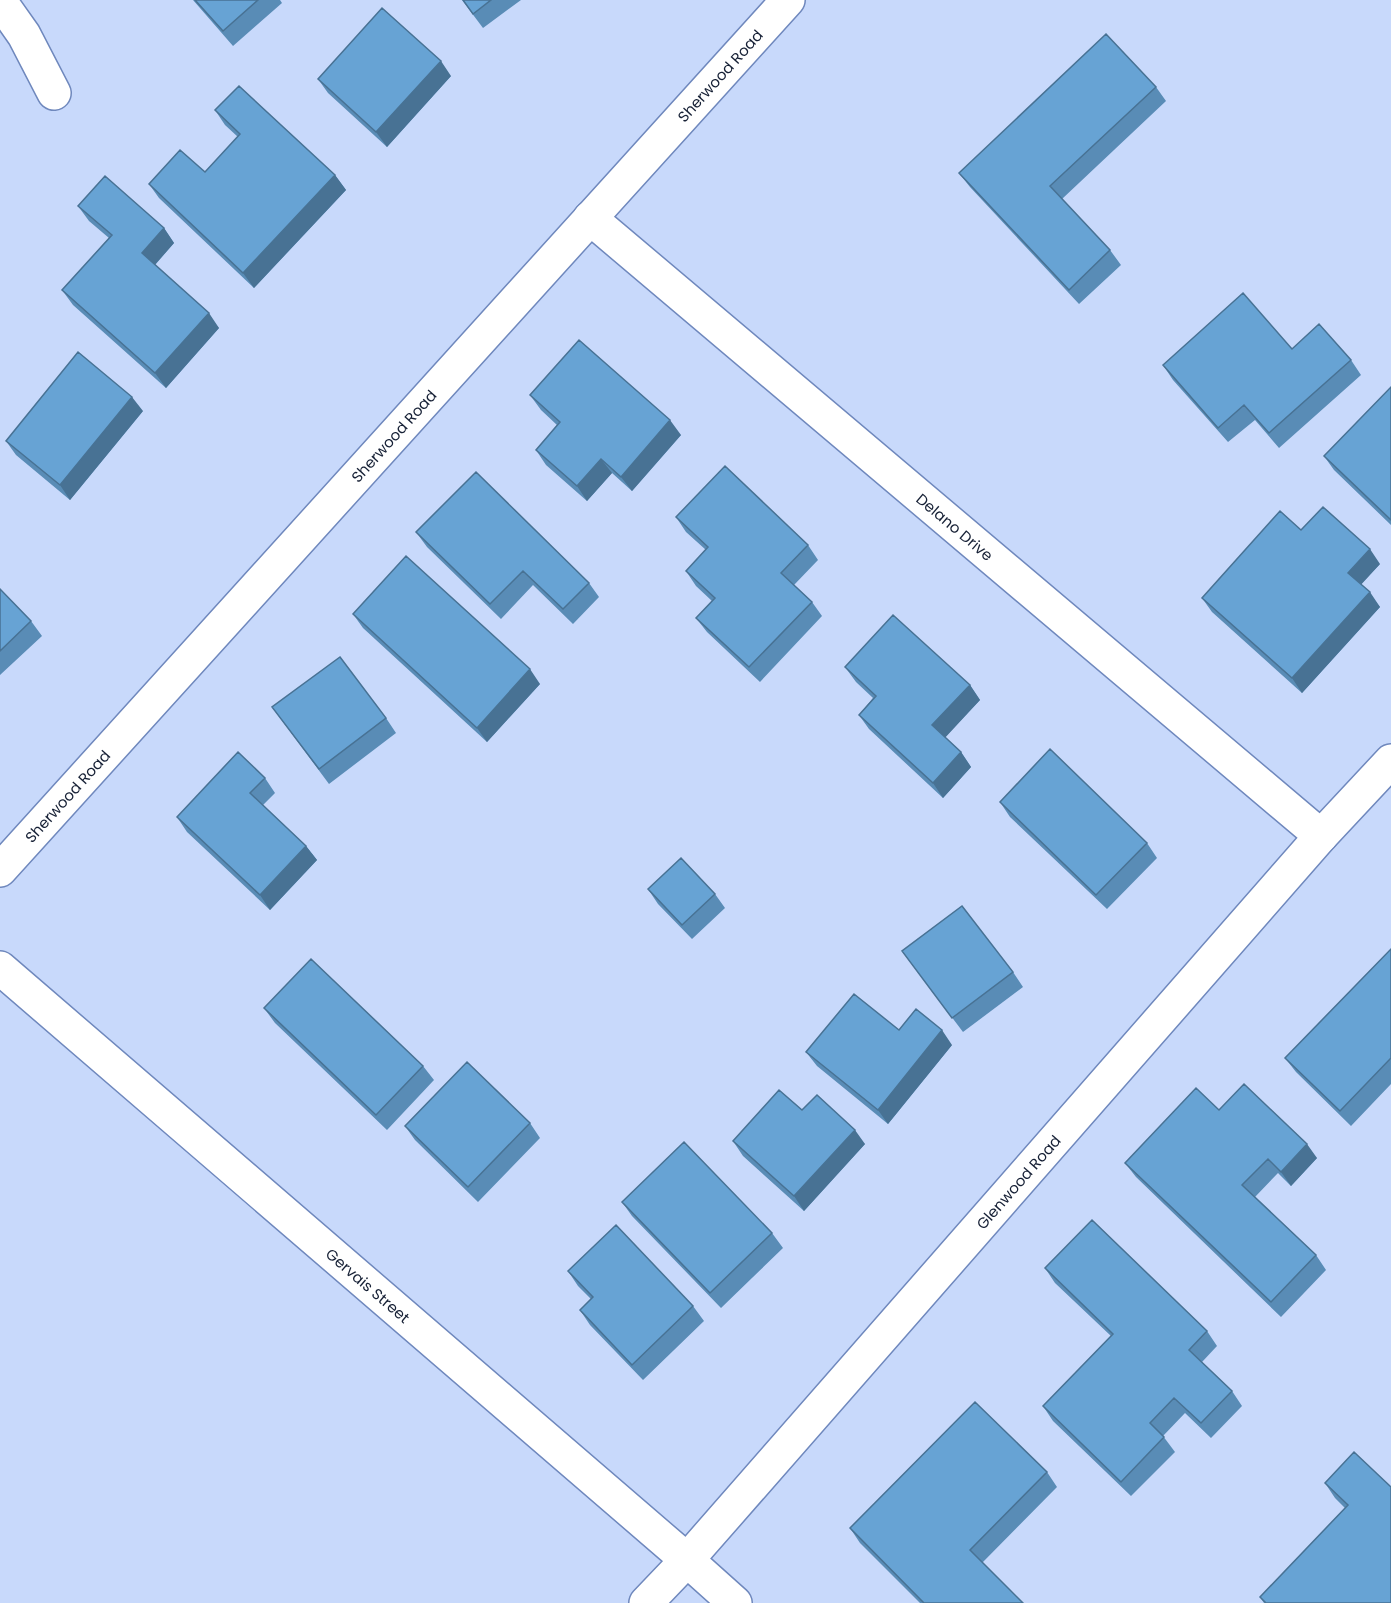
<svg xmlns="http://www.w3.org/2000/svg" width="1391" height="1603" viewBox="0 0 1391 1603" font-family="Poppins,sans-serif">
  <style>
    .lines { fill: none; stroke-linecap: round; stroke-linejoin: round }
    .minor-casing { stroke: #6f88bd; stroke-width: 36 }
    .tertiary-casing { stroke: #6f88bd; stroke-width: 36 }
    .minor { stroke: #fff; stroke-width: 33 }
    .tertiary { stroke: #fff; stroke-width: 33 }
    .wall { fill: #598cb6 }
    .shaded-wall { fill: #487294 }
    .building { fill: #67a3d4; stroke: #487294; stroke-width: 1.5 }
    .labels { text-anchor: middle; dominant-baseline: central; stroke-width: 5; stroke-linejoin: round; paint-order: stroke }
    .street-label { font-size: 15px; fill: #162035; stroke: #dae6fd }
  </style>
  <rect width="100%" height="100%" fill="#c8d9fb"/>
  <g class="lines">
    <defs>
      <g id="minor">
        <path d="M 0,1 L 24,35 L 54,93"/>
        <path id="s1" d="M 590,218 L 1321,836"/>
        <path id="s2" d="M 0,870 L 788,0"/>
        <path d="M 687,1560 L 735,1603"/>
      </g>
      <g id="tertiary">
        <path id="s3" d="M 0,968 L 687,1560"/>
        <path id="s4" d="M 646,1603 L 687,1560 L 1321,836 L 1391,761"/>
      </g>
    </defs>
    <use href="#minor" class="minor-casing"/>
    <use href="#tertiary" class="tertiary-casing"/>
    <use href="#minor" class="minor"/>
    <use href="#tertiary" class="tertiary"/>
  </g>
  <path class="wall" d="M 193,0 L 280,0 L 282,3 L 233,46 Z
    M 462,0 L 521,0 L 483,28 Z
    M 451,76 L 387,147 L 328,93 L 318,79 Z
    M 1156,87 L 1166,101 L 1062,199 L 1110,250 L 1121,265 L 1079,304 L 970,187 L 959,173 Z
    M 215,110 L 335,175 L 346,190 L 254,288 L 159,198 L 149,184 L 205,172 L 238,137 L 225,125 Z
    M 78,206 L 164,228 L 174,243 L 155,265 L 219,328 L 166,388 L 73,305 L 62,290 L 109,238 L 89,221 Z
    M 1292,349 L 1351,360 L 1361,375 L 1279,448 L 1255,420 L 1228,442 L 1173,380 L 1163,365 Z
    M 1391,387 L 1391,525 L 1334,470 L 1324,456 Z
    M 530,395 L 681,435 L 632,491 L 612,473 L 587,501 L 546,465 L 536,450 L 557,425 L 541,410 Z
    M 143,411 L 70,500 L 16,455 L 6,441 Z
    M 676,517 L 808,545 L 818,560 L 794,585 L 812,602 L 822,616 L 760,682 L 707,632 L 696,618 L 712,601 L 696,586 L 686,571 L 706,550 L 686,532 Z
    M 416,532 L 589,583 L 599,597 L 573,624 L 533,585 L 501,619 L 427,547 Z
    M 1380,564 L 1361,584 L 1380,607 L 1302,693 L 1212,612 L 1202,598 Z
    M 0,589 L 31,621 L 42,636 L 0,675 Z
    M 353,614 L 540,684 L 487,742 L 363,628 Z
    M 845,667 L 970,685 L 980,700 L 945,737 L 961,752 L 971,767 L 943,798 L 869,729 L 859,715 L 873,698 L 856,682 Z
    M 272,707 L 386,718 L 396,733 L 329,784 Z
    M 265,778 L 275,793 L 263,805 L 306,846 L 317,860 L 270,910 L 187,832 L 177,817 Z
    M 1000,802 L 1147,843 L 1157,858 L 1107,909 L 1010,817 Z
    M 648,889 L 715,894 L 725,908 L 692,939 L 658,904 Z
    M 1391,949 L 1391,1084 L 1351,1126 L 1296,1072 L 1285,1058 Z
    M 902,951 L 1013,972 L 1023,987 L 963,1032 Z
    M 264,1008 L 423,1066 L 434,1080 L 387,1130 L 275,1023 Z
    M 952,1045 L 888,1124 L 817,1066 L 806,1052 Z
    M 802,1110 L 865,1144 L 804,1211 L 743,1156 L 733,1141 Z
    M 1219,1110 L 1317,1158 L 1291,1186 L 1278,1173 L 1255,1197 L 1316,1255 L 1326,1270 L 1281,1317 L 1136,1177 L 1125,1163 Z
    M 530,1123 L 540,1138 L 478,1202 L 415,1140 L 405,1126 Z
    M 622,1202 L 772,1233 L 783,1248 L 721,1308 L 632,1216 Z
    M 1045,1268 L 1207,1331 L 1217,1346 L 1202,1362 L 1232,1391 L 1242,1406 L 1211,1438 L 1185,1413 L 1163,1436 L 1175,1452 L 1131,1496 L 1053,1421 L 1043,1406 L 1111,1336 L 1055,1283 Z
    M 568,1271 L 693,1306 L 704,1321 L 643,1380 L 590,1325 L 580,1310 L 591,1299 L 578,1286 Z
    M 1047,1472 L 1057,1487 L 982,1563 L 1023,1603 L 920,1603 L 860,1543 L 850,1528 Z
    M 1325,1483 L 1391,1487 L 1391,1603 L 1264,1603 L 1260,1597 L 1345,1508 L 1335,1498 Z"/>
  <path class="shaded-wall" d="M 441,61 L 451,76 L 387,147 L 376,132 Z
    M 335,175 L 346,190 L 254,288 L 243,273 Z
    M 164,228 L 174,243 L 152,268 L 142,253 Z
    M 209,313 L 219,328 L 166,388 L 155,373 Z
    M 132,397 L 143,411 L 70,500 L 60,485 Z
    M 670,420 L 681,435 L 632,491 L 621,477 Z
    M 601,459 L 612,473 L 587,501 L 577,486 Z
    M 1370,549 L 1380,564 L 1358,588 L 1348,573 Z
    M 1370,592 L 1380,607 L 1302,693 L 1292,678 Z
    M 530,669 L 540,684 L 487,742 L 477,728 Z
    M 970,685 L 980,700 L 943,740 L 932,725 Z
    M 961,752 L 971,767 L 943,798 L 933,783 Z
    M 306,846 L 317,860 L 270,910 L 260,895 Z
    M 942,1030 L 952,1045 L 888,1124 L 878,1110 Z
    M 855,1130 L 865,1144 L 804,1211 L 794,1196 Z
    M 1307,1144 L 1317,1158 L 1291,1186 L 1281,1172 Z"/>
  <path class="building" d="M 195,0 L 258,0 L 223,31 Z
    M 463,0 L 491,0 L 473,14 Z
    M 382,8 L 441,61 L 376,132 L 318,79 Z
    M 1106,34 L 1156,87 L 1050,186 L 1110,250 L 1069,290 L 959,173 Z
    M 239,86 L 335,175 L 243,273 L 149,184 L 180,150 L 205,172 L 240,134 L 215,110 Z
    M 105,176 L 164,228 L 142,253 L 209,313 L 155,373 L 62,290 L 112,235 L 78,206 Z
    M 1243,293 L 1292,349 L 1319,324 L 1351,360 L 1269,433 L 1244,405 L 1218,428 L 1163,365 Z
    M 579,340 L 670,420 L 621,477 L 601,459 L 577,486 L 536,450 L 560,422 L 530,395 Z
    M 78,352 L 132,397 L 60,485 L 6,441 Z
    M 1391,387 L 1391,520 L 1324,456 Z
    M 725,466 L 808,545 L 781,573 L 812,602 L 749,667 L 696,618 L 715,598 L 686,571 L 708,547 L 676,517 Z
    M 476,472 L 589,583 L 563,609 L 523,571 L 490,604 L 416,532 Z
    M 1323,507 L 1370,549 L 1348,573 L 1370,592 L 1292,678 L 1202,598 L 1280,511 L 1301,530 Z
    M 406,556 L 530,669 L 477,728 L 353,614 Z
    M 0,589 L 31,621 L 0,651 Z
    M 893,615 L 970,685 L 932,725 L 961,752 L 933,783 L 859,715 L 876,696 L 845,667 Z
    M 340,657 L 386,718 L 319,769 L 272,707 Z
    M 1050,749 L 1147,843 L 1096,895 L 1000,802 Z
    M 238,752 L 265,778 L 250,793 L 306,846 L 260,895 L 177,817 Z
    M 681,858 L 715,894 L 682,925 L 648,889 Z
    M 962,906 L 1013,972 L 952,1018 L 902,951 Z
    M 1391,949 L 1391,1058 L 1340,1111 L 1285,1058 Z
    M 311,959 L 423,1066 L 376,1115 L 264,1008 Z
    M 854,994 L 899,1030 L 916,1009 L 942,1030 L 878,1110 L 806,1052 Z
    M 467,1062 L 530,1123 L 468,1187 L 405,1126 Z
    M 1244,1084 L 1307,1144 L 1281,1172 L 1268,1159 L 1242,1185 L 1316,1255 L 1271,1302 L 1125,1163 L 1196,1088 L 1219,1110 Z
    M 779,1090 L 802,1110 L 817,1095 L 855,1130 L 794,1196 L 733,1141 Z
    M 684,1142 L 772,1233 L 710,1293 L 622,1202 Z
    M 1092,1220 L 1207,1331 L 1189,1350 L 1232,1391 L 1201,1423 L 1174,1398 L 1150,1423 L 1164,1437 L 1121,1482 L 1043,1406 L 1113,1334 L 1045,1268 Z
    M 616,1225 L 693,1306 L 632,1365 L 580,1310 L 593,1297 L 568,1271 Z
    M 975,1402 L 1047,1472 L 970,1550 L 1023,1603 L 924,1603 L 850,1528 Z
    M 1354,1452 L 1391,1487 L 1391,1603 L 1266,1603 L 1260,1597 L 1348,1505 L 1325,1483 Z"/>
  <g class="labels">
    <g class="street-label">
      <text stroke="none"><textPath href="#s2" startOffset="1072">Sherwood Road</textPath></text>
      <text stroke="none"><textPath href="#s2" startOffset="586">Sherwood Road</textPath></text>
      <text stroke="none"><textPath href="#s1" startOffset="478">Delano Drive</textPath></text>
      <text stroke="none"><textPath href="#s2" startOffset="100">Sherwood Road</textPath></text>
      <text stroke="none"><textPath href="#s4" startOffset="562">Glenwood Road</textPath></text>
      <text stroke="none"><textPath href="#s3" startOffset="486">Gervais Street</textPath></text>
    </g>
  </g>
</svg>
